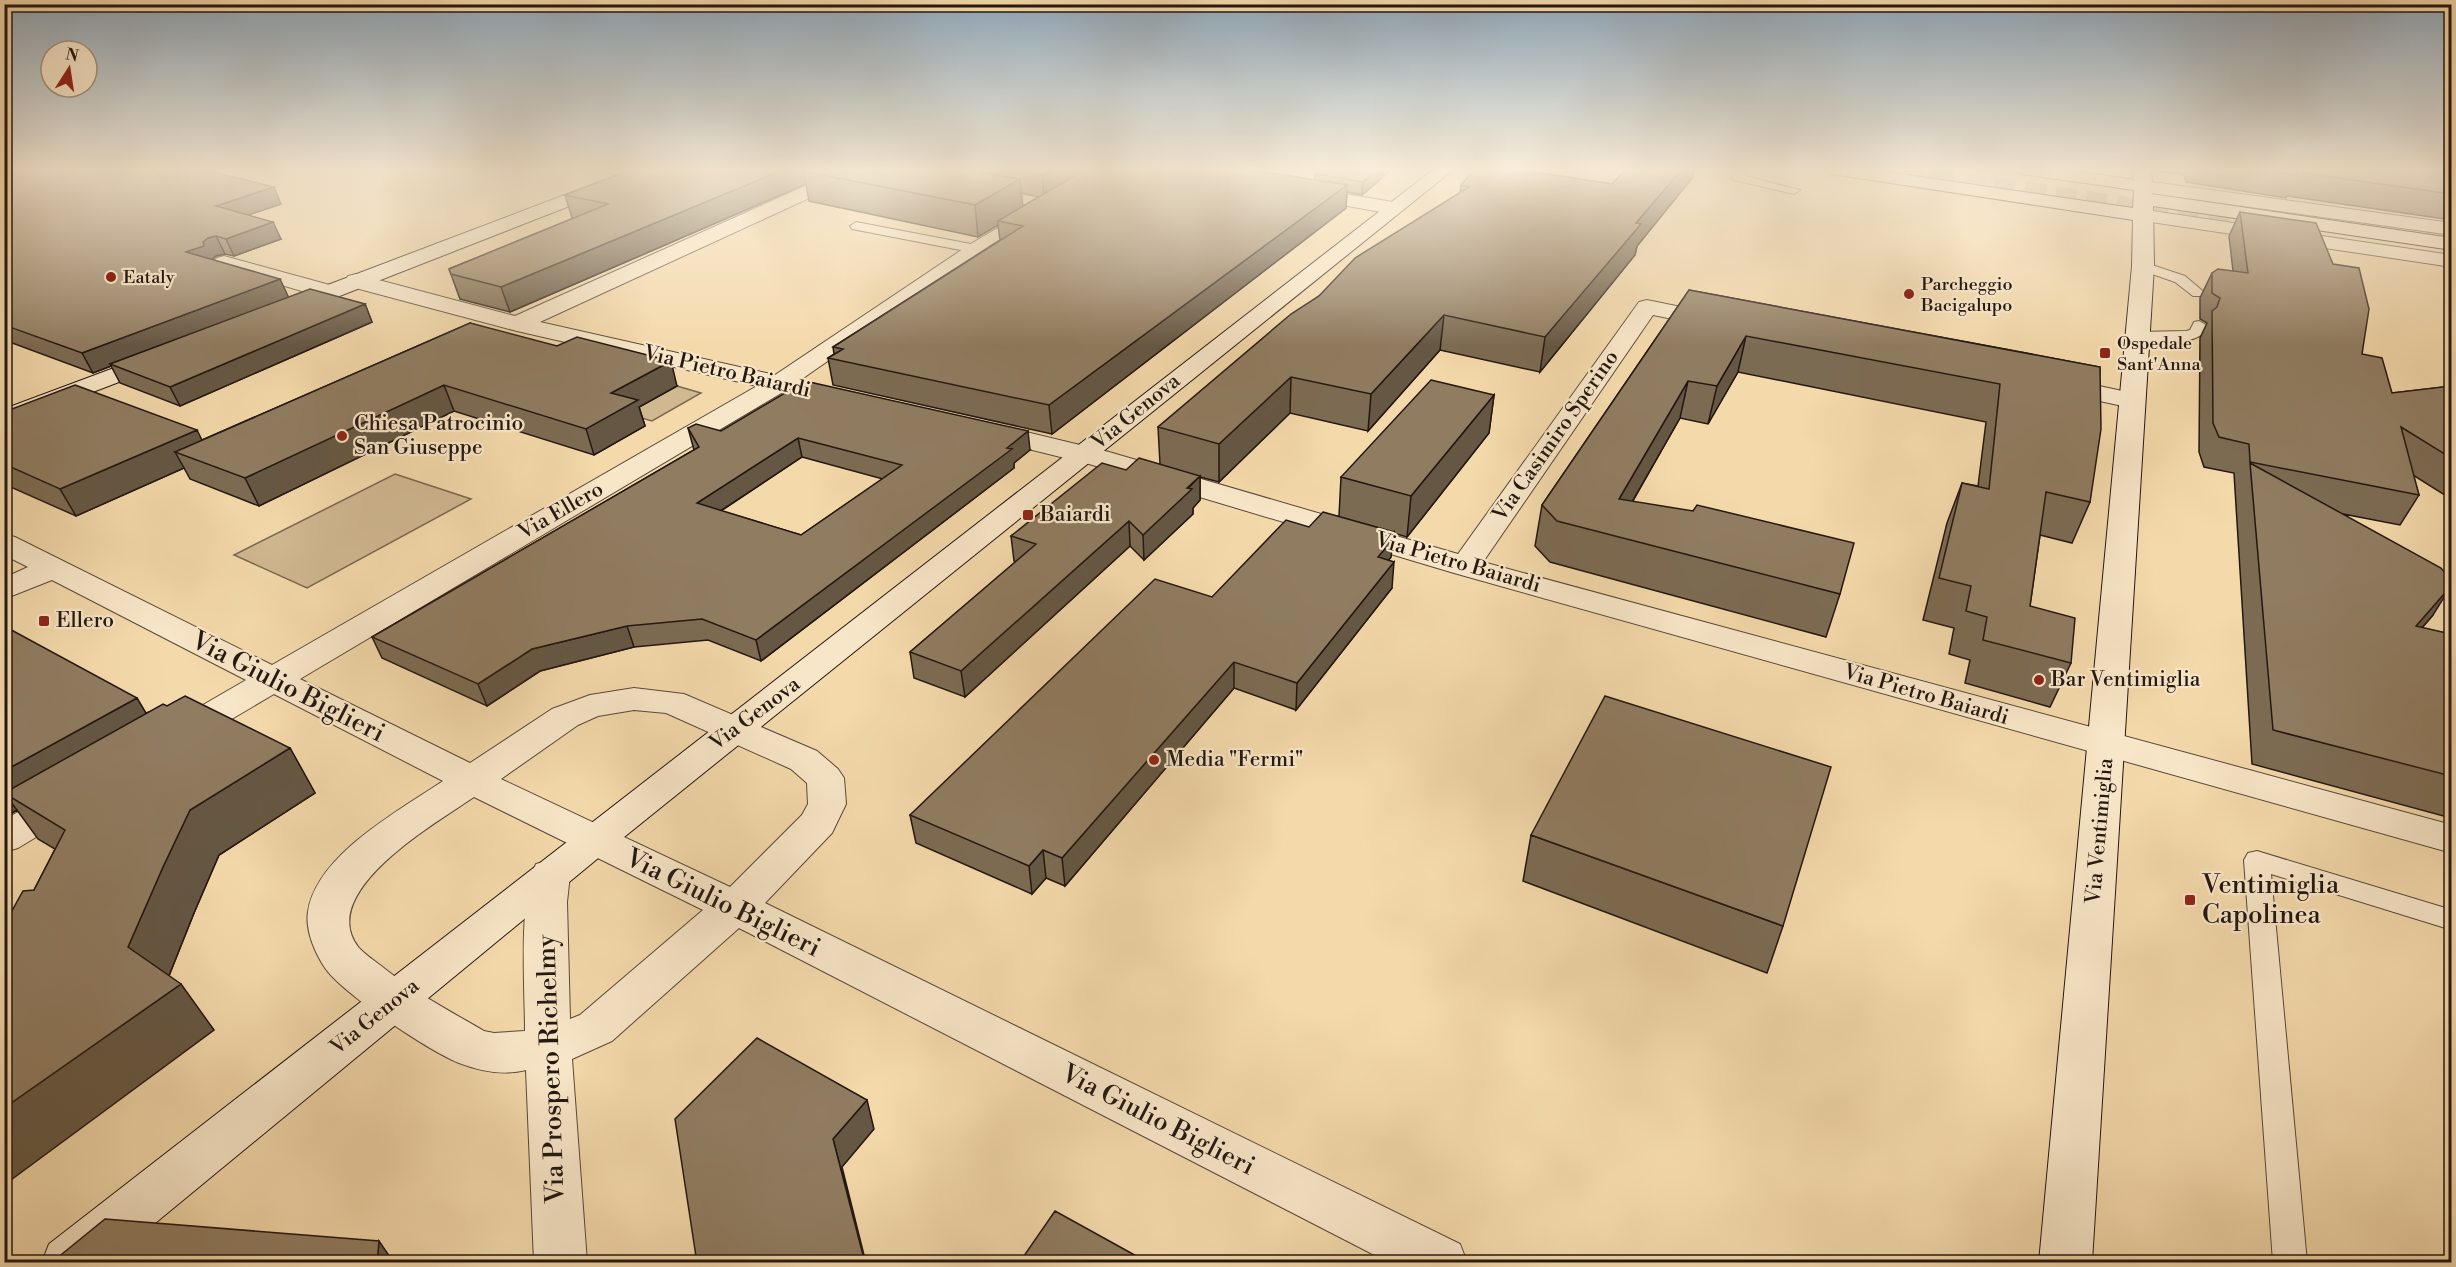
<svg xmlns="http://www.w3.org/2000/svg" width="2456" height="1267" viewBox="0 0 2456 1267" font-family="'Libre Bodoni',serif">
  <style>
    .green { fill: #d0b891; stroke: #7a6851; stroke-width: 1.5 }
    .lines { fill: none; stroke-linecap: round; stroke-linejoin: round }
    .secondary-tunnel { stroke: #cab28c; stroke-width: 21; stroke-dasharray: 21 10; stroke-linecap: butt }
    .lane-casing { stroke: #574838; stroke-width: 2 }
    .street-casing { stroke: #574838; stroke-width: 2 }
    .secondary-casing { stroke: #231711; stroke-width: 2 }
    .lane { fill: #f8e6c8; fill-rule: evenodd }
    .street { fill: #f8e6c8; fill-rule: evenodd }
    .secondary { fill: #f8e6c8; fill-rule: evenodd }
    .wall { fill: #7c6b53; stroke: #231711; stroke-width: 1.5; fill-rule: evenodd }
    .shaded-wall { fill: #655744; stroke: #231711; stroke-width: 1.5 }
    .building { fill: #907c61; stroke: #231711; stroke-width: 1.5; fill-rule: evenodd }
    .poi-dot { fill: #8f2418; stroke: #f8e6c8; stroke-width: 2 }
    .labels { text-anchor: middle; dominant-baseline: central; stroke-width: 4.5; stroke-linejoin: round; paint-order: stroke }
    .far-poi-label { font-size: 18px; fill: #231711; stroke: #f8e6c8; text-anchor: start }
    .street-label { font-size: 21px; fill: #231711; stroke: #f8e6c8 }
    .poi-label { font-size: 21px; fill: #231711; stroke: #f8e6c8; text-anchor: start }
    .near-street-label { font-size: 26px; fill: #231711; stroke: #f8e6c8 }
    .near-poi-label { font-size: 26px; fill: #231711; stroke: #f8e6c8; text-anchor: start }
  </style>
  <rect width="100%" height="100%" fill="#f4d9ab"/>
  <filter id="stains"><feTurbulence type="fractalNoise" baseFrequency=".00333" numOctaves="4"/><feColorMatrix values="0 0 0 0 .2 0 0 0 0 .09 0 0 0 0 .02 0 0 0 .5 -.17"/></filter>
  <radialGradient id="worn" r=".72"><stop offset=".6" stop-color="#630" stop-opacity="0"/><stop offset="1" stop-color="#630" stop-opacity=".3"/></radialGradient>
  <path class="green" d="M 677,386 L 701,393 L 652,421 L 544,390 Z
    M 395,474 L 471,499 L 307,588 L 234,555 Z"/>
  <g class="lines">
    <path class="secondary-tunnel" d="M 1871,169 L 2278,230"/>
    <defs>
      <path id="lane" d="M 1738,169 L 1748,169 L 1745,176 L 1800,190 L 1794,194 L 1734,180 L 1732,178 Z
        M 856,222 L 976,245 L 983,249 L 976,253 L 852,229 L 850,226 Z
        M 2143,262 L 2185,276 L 2205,293 L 2203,296 L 2193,296 L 2175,282 L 2138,269 L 2136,266 Z
        M 2199,321 L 2206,325 L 2203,333 C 2191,346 2149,343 2133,339 L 2131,336 L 2138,332 L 2186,331 L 2190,330 L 2194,322 Z
        M 2257,851 L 2452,910 L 2452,930 L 2271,874 L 2307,1262 L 2273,1262 L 2244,860 L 2248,853 Z"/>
      <path id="street" d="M 603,169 L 639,169 L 644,173 L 635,178 L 606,173 Z
        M 843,169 L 855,169 L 858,173 L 855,177 L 540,322 L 775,375 L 969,245 L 1097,169 L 1118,169 L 983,253 L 799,381 L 847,392 L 851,397 L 847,402 L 838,405 L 783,392 L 300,679 L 470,763 L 552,709 L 590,695 L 634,688 L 684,694 L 817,751 L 838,769 L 844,778 L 846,804 L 832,833 L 765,903 L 1460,1244 L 1467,1262 L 1388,1262 L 739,928 L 612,1041 L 572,1059 L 587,1262 L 534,1262 L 526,1070 C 503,1076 480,1071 459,1063 C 429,1051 342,993 325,968 C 315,953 305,930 308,912 C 316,855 400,810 443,781 L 274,694 L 191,743 L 178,747 L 165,743 L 160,735 L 165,727 L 246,680 L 52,580 L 4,599 L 4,578 L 28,567 L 4,555 L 4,534 L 15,537 L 272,665 L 757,386 L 517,331 L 348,286 L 345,281 L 348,276 L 356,274 L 515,316 ZM 634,710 L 666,713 L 791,769 L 807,783 L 808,804 L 802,815 L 730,887 L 501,779 L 578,725 L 598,716 ZM 474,797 L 703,910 L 580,1015 L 570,1019 L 567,902 L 570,875 L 564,864 L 550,860 L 536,864 C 518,897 525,991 525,1031 L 494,1033 L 484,1031 C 448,1010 412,991 380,965 C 373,960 365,954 359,948 C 314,892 438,822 474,797 Z
        M 2133,169 L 2151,169 L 2152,182 L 2452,223 L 2452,235 L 2143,192 L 2134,186 Z
        M 1303,187 L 1393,202 L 1403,208 L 1393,214 L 1296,197 L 1294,193 Z
        M 2145,210 L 2452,255 L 2452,267 L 2138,220 L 2135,216 Z
        M 224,256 L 337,287 L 340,292 L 337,297 L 329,299 L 217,266 L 213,262 L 217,258 Z
        M 1647,300 L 1725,316 L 1729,321 L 1725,326 L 1717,328 L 1653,315 L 1483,562 L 2452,825 L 2452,853 L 1454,573 L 1089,464 L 976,436 L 972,430 L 976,424 L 985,422 L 1109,452 L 1458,554 L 1639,302 Z
        M 2057,377 L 2141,395 L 2145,400 L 2141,405 L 2132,408 L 2048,390 L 2044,385 L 2048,380 Z
        M 67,788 L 81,792 L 86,801 L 81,810 L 18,848 L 4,852 L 4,820 L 53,792 Z"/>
      <path id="secondary" d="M 633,169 L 657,169 L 654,173 L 291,315 L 275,315 L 272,310 L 275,305 Z
        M 1434,169 L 1454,169 L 608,850 L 108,1262 L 42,1262 L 49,1244 Z
        M 1823,169 L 1865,169 L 2133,208 L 2134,190 L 2021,174 L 2012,169 L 2057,169 L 2150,182 L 2152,194 L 2452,238 L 2452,250 L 2153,206 L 2154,266 L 2092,1262 L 2039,1262 L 2132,266 L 2133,220 L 1832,174 Z
        M 157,352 L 166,354 L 169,359 L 166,364 L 4,426 L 4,409 Z"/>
    </defs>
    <use href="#lane" class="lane-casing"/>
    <use href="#street" class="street-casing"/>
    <use href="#secondary" class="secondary-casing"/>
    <use href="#lane" class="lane"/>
    <use href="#street" class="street"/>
    <use href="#secondary" class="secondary"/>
  </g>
  <path class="wall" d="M 4,169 L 281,204 L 248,215 L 281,239 L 234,256 L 225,254 L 216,256 L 212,260 L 288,297 L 365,304 L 372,322 L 180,406 L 120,383 L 111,366 L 93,373 L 4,340 Z
    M 633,169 L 1246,169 L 1315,180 L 1315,174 L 1322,169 L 1389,169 L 1389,172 L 1362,195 L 1347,192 L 1346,208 L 1052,434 L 833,385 L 828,358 L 834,354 L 833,347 L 1000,240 L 998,225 L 978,237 L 809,201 L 806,184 L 510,312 L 460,299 L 449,269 L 574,218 L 572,218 L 565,195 ZM 1021,193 L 1039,197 L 1023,206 Z
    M 1475,169 L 1527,169 L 1527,171 L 1612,184 L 1693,177 L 1637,246 L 1635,255 L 1540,372 L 1440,350 L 1368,431 L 1290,413 L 1219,482 L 1200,477 L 1200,500 L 1193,508 L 1193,514 L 1144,560 L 1130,546 L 965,697 L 914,678 L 910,652 L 1016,562 L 1014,561 L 1011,536 L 1126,470 L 1160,464 L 1158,427 L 1319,296 L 1460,193 L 1461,185 Z
    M 2152,169 L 2451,169 L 2451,220 L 2287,196 L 2286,198 L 2186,182 L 2184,175 L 2153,171 Z
    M 2240,212 L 2362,354 L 2392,393 L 2451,386 L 2451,499 L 2413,475 L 2419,495 L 2400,525 L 2343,514 L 2433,615 L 2422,628 L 2451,634 L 2451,818 L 2252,764 L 2234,473 L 2204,467 L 2199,452 L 2200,338 L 2207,323 L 2200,319 L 2200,298 L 2212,273 L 2233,271 L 2229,236 Z
    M 1689,290 L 2100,367 L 2090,502 L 2072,543 L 2040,535 L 2030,606 L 2071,663 L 2050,707 L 1965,683 L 1970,660 L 1949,654 L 1954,628 L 1923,620 L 1947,523 L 1962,483 L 1978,486 L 1986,422 L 1738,372 L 1708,424 L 1680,418 L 1633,501 L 1840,594 L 1826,637 L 1550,562 L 1535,546 L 1542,505 Z
    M 470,323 L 677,386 L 639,407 L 645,426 L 594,455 L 454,411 L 259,506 L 190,479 L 184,468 L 76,516 L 4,484 L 4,412 L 202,440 Z
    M 1494,395 L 1489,433 L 1407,537 L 1393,533 L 1391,557 L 1388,561 L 1392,588 L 1296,710 L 1234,688 L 1065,886 L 1046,878 L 1032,894 L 916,843 L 910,815 L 1309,527 L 1339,516 L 1341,477 Z
    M 688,428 L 721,431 L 1030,450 L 1014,463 L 1014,468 L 761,661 L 708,640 L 634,647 L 540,671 L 487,706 L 382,658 L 372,637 L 694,450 ZM 802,457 L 883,479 L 801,535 L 721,511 Z
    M 4,626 L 146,713 L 167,706 L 290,748 L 315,793 L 219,855 L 194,913 L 169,976 L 214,1030 L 34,890 L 55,849 L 38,839 L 17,810 L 4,818 Z
    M 1531,835 L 1783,926 L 1767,973 L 1523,881 Z"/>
  <path class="shaded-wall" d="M 785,169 L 841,169 L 803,171 L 806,184 L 510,312 L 501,287 Z
    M 1053,169 L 1093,169 L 1044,198 L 1042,175 Z
    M 1379,169 L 1389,169 L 1389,172 L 1362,195 L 1363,182 Z
    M 1682,169 L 1695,169 L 1693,177 L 1637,246 L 1635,255 L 1540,372 L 1545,337 L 1636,223 Z
    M 1020,179 L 1023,210 L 998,221 L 998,225 L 978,237 L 975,205 Z
    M 1347,185 L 1346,208 L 1052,434 L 1049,405 Z
    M 274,187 L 281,204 L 224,223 L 216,206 Z
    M 273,222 L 281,239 L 234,256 L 226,239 Z
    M 216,236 L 225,254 L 216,256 L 211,260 L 186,252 L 208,238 Z
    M 280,279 L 289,298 L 110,364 L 111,366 L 93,373 L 82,353 Z
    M 365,304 L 372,322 L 180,406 L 170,387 Z
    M 1444,315 L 1440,350 L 1368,431 L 1371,394 Z
    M 1746,336 L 1738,372 L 1708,424 L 1717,386 Z
    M 671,361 L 677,386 L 639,407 L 645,426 L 594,455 L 586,429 L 611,393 Z
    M 1291,377 L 1290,413 L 1219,482 L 1219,444 Z
    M 1688,381 L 1680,418 L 1613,535 L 1619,499 Z
    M 444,385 L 454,411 L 259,506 L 245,478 Z
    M 1494,395 L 1489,433 L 1407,537 L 1411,496 Z
    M 197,430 L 210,456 L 175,452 L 184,468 L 76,516 L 60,489 Z
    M 1028,431 L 1030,450 L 1014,463 L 1014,468 L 761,661 L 756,640 Z
    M 798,438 L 802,457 L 702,523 L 697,503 Z
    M 1200,476 L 1200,500 L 1193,508 L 1193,514 L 1144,560 L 1143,535 Z
    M 1129,521 L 1130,546 L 965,697 L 961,671 Z
    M 1394,532 L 1391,557 L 1384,566 L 1378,557 L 1381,548 Z
    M 1394,562 L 1392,588 L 1296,710 L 1297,683 Z
    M 2451,586 L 2433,615 L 2394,659 L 2416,626 Z
    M 627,626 L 634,647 L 540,671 L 487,706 L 478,684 L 532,649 Z
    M 1234,662 L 1234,688 L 1065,886 L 1062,858 Z
    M 137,698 L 156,730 L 4,793 L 4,771 Z
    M 290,748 L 315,793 L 219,855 L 194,913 L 162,993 L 128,947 L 163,867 L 190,810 Z
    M 4,793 L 17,810 L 4,818 Z
    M 1043,850 L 1046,878 L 1032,894 L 1029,866 Z
    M 181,984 L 214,1030 L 4,1185 L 4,1108 Z
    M 867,1100 L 874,1129 L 842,1167 L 866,1263 L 865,1263 L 833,1139 Z
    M 379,1241 L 394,1263 L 377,1263 Z"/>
  <path class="building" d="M 4,169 L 201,169 L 274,187 L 216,206 L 273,222 L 226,239 L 216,236 L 208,238 L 203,242 L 204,246 L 186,252 L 280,279 L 82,353 L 4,325 Z
    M 633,169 L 785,169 L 501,287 L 451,274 L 449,269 L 608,204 L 565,195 Z
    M 809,169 L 963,169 L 1020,179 L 975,205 L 803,171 Z
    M 1006,169 L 1053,169 L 1042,175 Z
    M 1086,169 L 1246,169 L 1347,185 L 1049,405 L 828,358 L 843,349 L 833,347 L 1023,226 L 998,221 Z
    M 1322,169 L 1379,169 L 1363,182 L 1315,174 Z
    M 1475,169 L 1521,169 L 1520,170 L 1612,184 L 1626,169 L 1682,169 L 1636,223 L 1641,224 L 1545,337 L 1444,315 L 1371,394 L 1291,377 L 1219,444 L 1158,427 L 1291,314 L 1319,296 L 1355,258 L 1469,187 L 1461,185 Z
    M 2258,169 L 2451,169 L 2451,194 L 2296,172 L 2297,175 Z
    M 2240,212 L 2316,223 L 2333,264 L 2359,268 L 2369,309 L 2362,354 L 2382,358 L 2392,393 L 2451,386 L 2451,458 L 2401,427 L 2419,495 L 2250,462 L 2249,444 L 2219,437 L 2213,423 L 2212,311 L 2217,307 L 2220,298 L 2212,293 L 2212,273 L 2218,269 L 2248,273 Z
    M 310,289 L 365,304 L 170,387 L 110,364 Z
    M 1689,290 L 2100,367 L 2101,429 L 2090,502 L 2046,492 L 2030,606 L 2075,618 L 2071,663 L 1983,640 L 1987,617 L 1966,611 L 1971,586 L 1939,578 L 1962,483 L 1989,489 L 2000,384 L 1746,336 L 1717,386 L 1688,381 L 1619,499 L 1693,511 L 1697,505 L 1854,543 L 1840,594 L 1557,521 L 1542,505 Z
    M 470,323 L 557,346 L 577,337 L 671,361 L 611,393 L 638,400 L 586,429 L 444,385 L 245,478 L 175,452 Z
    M 1431,380 L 1494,395 L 1411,496 L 1341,477 Z
    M 805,381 L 1028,431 L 1007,448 L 1012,449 L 756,640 L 702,619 L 627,626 L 532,649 L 478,684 L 372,637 L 699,447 L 688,428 L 696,424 L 721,431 ZM 798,438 L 902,465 L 801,535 L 697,503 Z
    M 75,385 L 197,430 L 60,489 L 4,464 L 4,412 Z
    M 1139,458 L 1200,476 L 1187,488 L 1192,489 L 1143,535 L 1129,521 L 961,671 L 910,652 L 1036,544 L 1011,536 L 1102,463 L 1126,470 Z
    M 2250,463 L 2441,568 L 2451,580 L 2451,586 L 2416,626 L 2451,634 L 2451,776 L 2273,730 Z
    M 1323,512 L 1394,532 L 1381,548 L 1385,549 L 1378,557 L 1394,562 L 1297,683 L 1234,662 L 1062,858 L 1043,850 L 1029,866 L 910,815 L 1155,579 L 1212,597 L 1286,520 L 1309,527 Z
    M 4,626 L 137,698 L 4,771 Z
    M 185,696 L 290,748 L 190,810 L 163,867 L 128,947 L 181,984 L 4,1108 L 4,925 L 23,891 L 34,890 L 65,830 L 4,793 L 163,704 L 167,706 Z
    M 1605,696 L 1831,767 L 1783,926 L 1531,835 Z
    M 757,1038 L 867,1100 L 833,1139 L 865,1263 L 697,1263 L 675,1119 Z
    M 1055,1211 L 1149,1263 L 1019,1263 Z
    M 105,1219 L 379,1241 L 377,1263 L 51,1263 Z"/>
  <linearGradient id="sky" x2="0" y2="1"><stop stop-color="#90a8bb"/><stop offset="0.49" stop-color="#faeed9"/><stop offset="1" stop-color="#faeed9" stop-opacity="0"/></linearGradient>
  <rect width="2456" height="346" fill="url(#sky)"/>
  <g class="poi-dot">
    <circle cx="111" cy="277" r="6"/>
    <circle cx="1909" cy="294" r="6"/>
    <rect x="2099" y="347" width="12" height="12" rx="3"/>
    <circle cx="342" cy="436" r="6"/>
    <rect x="1022" y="509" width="12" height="12" rx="3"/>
    <rect x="38" y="615" width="12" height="12" rx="3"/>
    <circle cx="2039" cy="680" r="6"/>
    <circle cx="1154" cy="760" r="6"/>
    <rect x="2184" y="894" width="12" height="12" rx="3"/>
  </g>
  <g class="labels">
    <g class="far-poi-label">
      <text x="123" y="277">Eataly</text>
      <text x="1921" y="284">Parcheggio<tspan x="1921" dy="21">Bacigalupo</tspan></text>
      <text x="2117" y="343">Ospedale<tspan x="2117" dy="21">Sant'Anna</tspan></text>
    </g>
    <g class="street-label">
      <text transform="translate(727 372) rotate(13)">Via Pietro Baiardi</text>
      <text transform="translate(1136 412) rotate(-39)">Via Genova</text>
      <text transform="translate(1556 436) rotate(-55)">Via Casimiro Sperino</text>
      <text transform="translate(561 511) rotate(-30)">Via Ellero</text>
      <text transform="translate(1458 563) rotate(16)">Via Pietro Baiardi</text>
      <text transform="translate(1926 695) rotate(16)">Via Pietro Baiardi</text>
      <text transform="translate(755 714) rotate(-37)">Via Genova</text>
      <text transform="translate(2100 831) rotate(-85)">Via Ventimiglia</text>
      <text transform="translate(375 1017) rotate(-39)">Via Genova</text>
    </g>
    <g class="poi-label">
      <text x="354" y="424">Chiesa Patrocinio<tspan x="354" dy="24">San Giuseppe</tspan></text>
      <text x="1040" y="515">Baiardi</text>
      <text x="56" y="621">Ellero</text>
      <text x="2051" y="680">Bar Ventimiglia</text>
      <text x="1166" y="760">Media "Fermi"</text>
    </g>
    <g class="near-street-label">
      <text transform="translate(288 687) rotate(27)">Via Giulio Biglieri</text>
      <text transform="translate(723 903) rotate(26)">Via Giulio Biglieri</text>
      <text transform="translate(551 1069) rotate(-92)">Via Prospero Richelmy</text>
      <text transform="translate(1158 1120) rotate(27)">Via Giulio Biglieri</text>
    </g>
    <g class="near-poi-label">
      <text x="2202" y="885">Ventimiglia<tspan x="2202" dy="30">Capolinea</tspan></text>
    </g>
  </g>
  <rect width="2456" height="1267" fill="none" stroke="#f4d9ab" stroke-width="24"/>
  <rect x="6" y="6" width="2444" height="1255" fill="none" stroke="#231711" stroke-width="3"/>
  <rect x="12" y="12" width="2432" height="1243" fill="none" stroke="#231711" stroke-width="1.5"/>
  <g transform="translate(69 69) rotate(12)"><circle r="28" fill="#f8e6c8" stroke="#a3937f" stroke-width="1.5"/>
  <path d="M0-4.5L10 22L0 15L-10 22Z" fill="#8f2418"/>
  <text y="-9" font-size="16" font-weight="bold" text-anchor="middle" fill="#231711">N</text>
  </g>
  <rect width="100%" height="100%" filter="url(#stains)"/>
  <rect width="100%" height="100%" fill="url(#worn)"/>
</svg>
